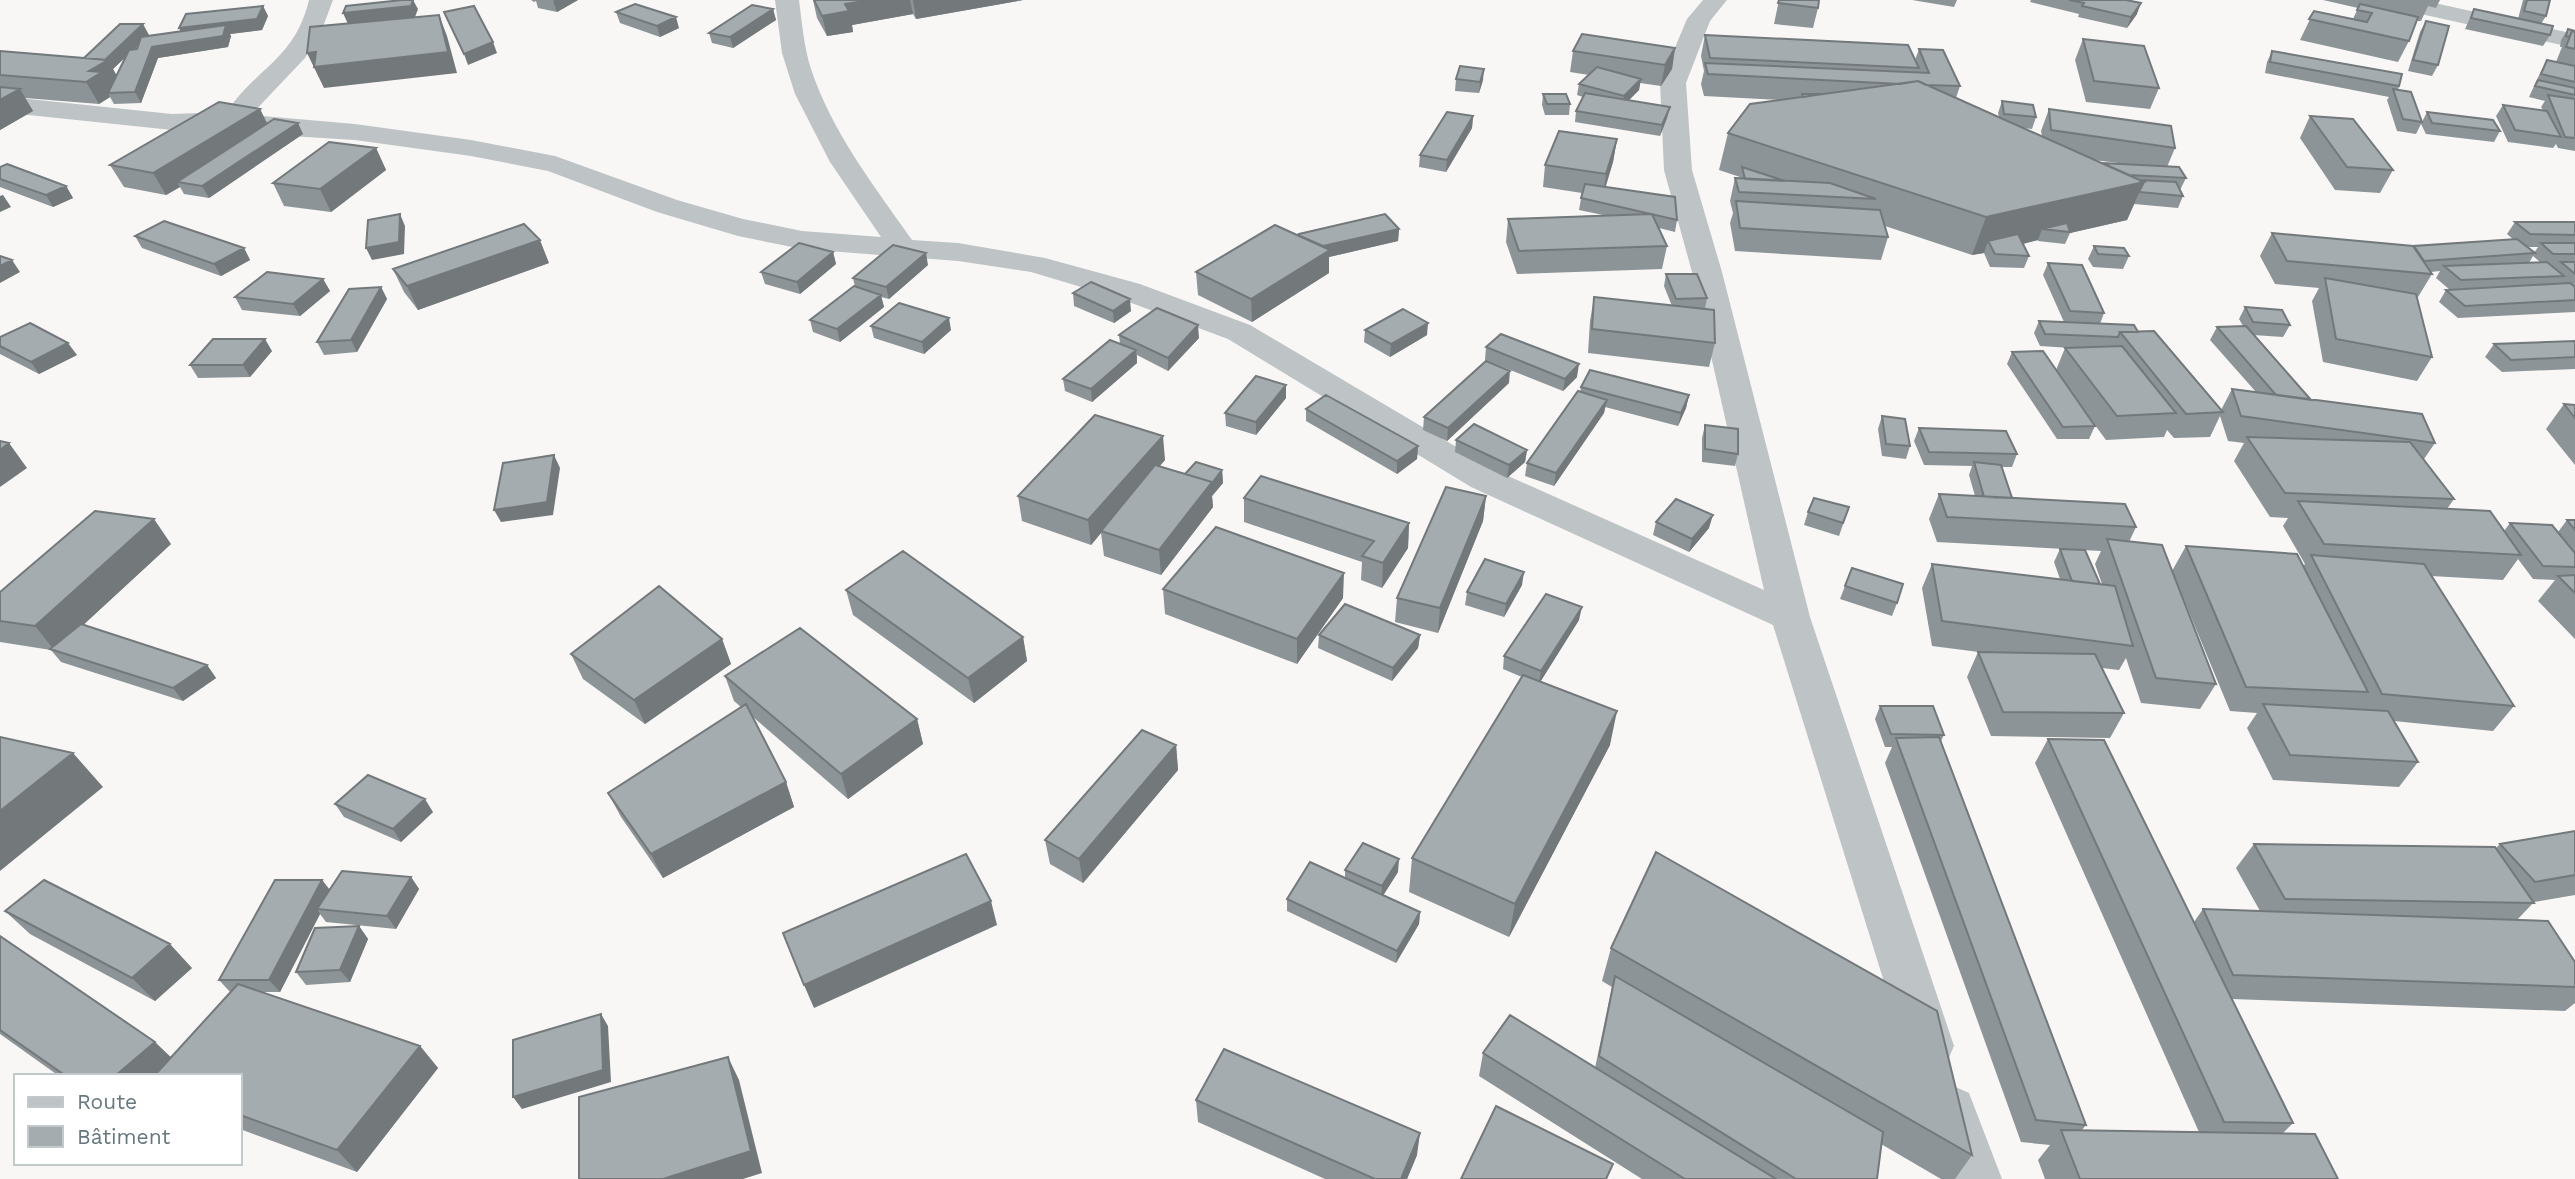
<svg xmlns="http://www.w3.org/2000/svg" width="2575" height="1179" viewBox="0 0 2575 1179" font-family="'Work Sans',sans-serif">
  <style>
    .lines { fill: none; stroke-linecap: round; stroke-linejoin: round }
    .minor { fill: #bec3c5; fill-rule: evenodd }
    .wall { fill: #8d9497; fill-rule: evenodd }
    .shaded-wall { fill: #73787b }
    .building { fill: #a4acb0; stroke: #73787b; stroke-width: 2 }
  </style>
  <rect width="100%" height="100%" fill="#f8f7f6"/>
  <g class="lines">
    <path class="minor" d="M 309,0 L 333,0 L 321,32 L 305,58 L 251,115 L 355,124 L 471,140 L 555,156 L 677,200 L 743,219 L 802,231 L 881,237 L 830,162 L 795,94 L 782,53 L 775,0 L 799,0 C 802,23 804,47 811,69 C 832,132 874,186 912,240 L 958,243 L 1045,258 L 1140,284 L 1250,325 L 1497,471 L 1764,590 L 1692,272 L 1664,170 L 1660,83 L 1687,19 L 1703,0 L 1727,0 L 1710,21 L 1686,83 L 1692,170 L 1722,272 L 1810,617 L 1954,1046 L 1947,1062 L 1929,1069 L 1911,1062 L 1904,1046 L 1773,625 L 1471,487 L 1228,339 L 1118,298 L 1031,272 L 958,261 L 802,249 L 738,236 L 657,212 L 548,171 L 471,156 L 355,140 L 257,134 L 234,127 L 172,130 L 0,112 L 0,96 L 172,114 L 227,112 C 256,67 294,61 309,0 Z
      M 2377,0 L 2421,0 L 2575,34 L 2575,48 L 2389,7 L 2381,5 Z
      M 1951,1085 L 1969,1093 L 2002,1179 L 1948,1179 L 1925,1110 L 1933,1093 Z"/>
  </g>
  <path class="wall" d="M 531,0 L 578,0 L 557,12 L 538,8 L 536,1 L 534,2 Z
    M 813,0 L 1023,0 L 916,19 L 913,14 L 852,25 L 853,32 L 827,36 L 817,18 Z
    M 1779,0 L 1818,8 L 1813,28 L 1774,24 Z
    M 1912,0 L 1957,0 L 1954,7 Z
    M 2031,0 L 2126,0 L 2137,14 L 2127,28 L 2078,17 L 2079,14 L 2030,2 Z
    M 2323,0 L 2440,0 L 2436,8 L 2428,6 L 2421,21 L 2417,21 L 2409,41 L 2398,62 L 2300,40 L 2314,11 L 2353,19 L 2358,8 Z
    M 2523,0 L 2550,0 L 2546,16 L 2541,24 L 2550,35 L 2543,46 L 2465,29 L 2474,9 L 2518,19 Z
    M 263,6 L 268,16 L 262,30 L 230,34 L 231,36 L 228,47 L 158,58 L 141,103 L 114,104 L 110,97 L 99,104 L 25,98 L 33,111 L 0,130 L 0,50 L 5,52 L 84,58 L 149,35 L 147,36 L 181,31 ZM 125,57 L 116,76 L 113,69 Z
    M 773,9 L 776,20 L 733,48 L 712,43 L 709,33 Z
    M 616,12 L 679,28 L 660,37 L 620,23 Z
    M 2426,21 L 2438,65 L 2432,76 L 2408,71 L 2420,32 Z
    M 2568,29 L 2575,31 L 2575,151 L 2558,148 L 2556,144 L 2553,148 L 2508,142 L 2496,116 L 2503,105 L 2543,110 L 2541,107 L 2545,101 L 2529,97 L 2541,71 L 2547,60 L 2556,62 L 2562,47 L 2560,47 L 2561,40 Z
    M 1705,35 L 1915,60 L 1919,49 L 1960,86 L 1956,98 L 1999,117 L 1998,113 L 2002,101 L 2036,117 L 2032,129 L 2022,128 L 2042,136 L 2041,131 L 2049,109 L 2175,148 L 2167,167 L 2186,178 L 2180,190 L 2183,196 L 2178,208 L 2134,204 L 2127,220 L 2070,233 L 2065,244 L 2038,241 L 2038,240 L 2023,244 L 2029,256 L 2024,268 L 1990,267 L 1984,253 L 1972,255 L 1885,226 L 1888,237 L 1881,260 L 1735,251 L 1730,223 L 1733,213 L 1730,201 L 1735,178 L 1739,178 L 1740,177 L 1719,170 L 1728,133 L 1782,100 L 1704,96 L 1701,84 L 1704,71 L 1701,56 ZM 2094,160 L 2126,164 L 2102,163 Z
    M 2083,39 L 2159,88 L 2150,109 L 2086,102 L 2075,60 Z
    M 1675,48 L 1672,69 L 1661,86 L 1640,83 L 1639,90 L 1629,100 L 1667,118 L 1660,136 L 1575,122 L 1576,111 L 1583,97 L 1577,95 L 1579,84 L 1589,75 L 1570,72 L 1573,51 Z
    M 2272,51 L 2399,86 L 2398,90 L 2422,122 L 2427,112 L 2500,131 L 2494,142 L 2426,134 L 2421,124 L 2416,134 L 2397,131 L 2387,100 L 2389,97 L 2265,73 L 2267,62 Z
    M 1456,79 L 1483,80 L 1479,93 L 1455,91 Z
    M 1543,94 L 1570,104 L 1569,115 L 1545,115 L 1542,105 Z
    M 260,109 L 267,124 L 303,134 L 209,198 L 184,194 L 180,187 L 166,195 L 124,187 L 110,165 Z
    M 1473,116 L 1472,128 L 1446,172 L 1419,167 L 1420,155 Z
    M 2310,116 L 2393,170 L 2380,193 L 2335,190 L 2300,138 Z
    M 1617,139 L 1613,162 L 1605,187 L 1677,220 L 1675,232 L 1659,228 L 1667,246 L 1662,269 L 1517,274 L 1506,242 L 1508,219 L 1603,215 L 1579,210 L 1582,193 L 1543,187 L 1545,165 Z
    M 376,148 L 386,170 L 331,212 L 284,206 L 273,183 Z
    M 0,167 L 66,186 L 73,198 L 53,207 L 0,187 Z
    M 2515,222 L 2575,222 L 2575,312 L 2458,318 L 2439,302 L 2446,290 L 2450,290 L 2436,278 L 2440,271 L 2431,272 L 2432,274 L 2418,297 L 2417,297 L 2432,357 L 2417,381 L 2323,362 L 2312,301 L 2319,288 L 2275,284 L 2260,256 L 2272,233 L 2414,246 L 2514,240 L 2507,234 ZM 2526,247 L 2538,247 L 2534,253 ZM 2533,256 L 2540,262 L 2529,263 Z
    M 1399,229 L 1398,241 L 1329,257 L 1329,273 L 1252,322 L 1198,295 L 1196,272 L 1299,235 Z
    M 135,236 L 244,248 L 250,260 L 221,276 L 142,248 Z
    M 2094,246 L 2129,256 L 2123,269 L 2093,267 L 2088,259 Z
    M 833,252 L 836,264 L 800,294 L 765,284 L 761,272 Z
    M 549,263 L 418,310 L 404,292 L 393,269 Z
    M 2048,263 L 2104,313 L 2100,324 L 2138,332 L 2221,410 L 2232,389 L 2256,392 L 2210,340 L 2217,327 L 2243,326 L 2239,319 L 2245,307 L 2290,325 L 2283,337 L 2253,335 L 2311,400 L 2435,443 L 2424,459 L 2454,499 L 2447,509 L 2504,531 L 2510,523 L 2558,532 L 2567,520 L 2575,520 L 2575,639 L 2538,601 L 2555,580 L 2533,579 L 2518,559 L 2503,580 L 2431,576 L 2514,706 L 2493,731 L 2394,721 L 2418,762 L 2399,787 L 2273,780 L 2247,728 L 2257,713 L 2230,711 L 2172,571 L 2186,546 L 2303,566 L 2305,564 L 2283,526 L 2288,518 L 2270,517 L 2234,461 L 2244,443 L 2228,441 L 2220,416 L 2210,437 L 2174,438 L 2167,430 L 2164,437 L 2106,440 L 2089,417 L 2095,426 L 2089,439 L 2057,439 L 2007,364 L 2012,352 L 2056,370 L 2065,348 L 2071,348 L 2040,346 L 2034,333 L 2039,321 L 2064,322 L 2043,275 Z
    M 928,265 L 889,299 L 881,297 L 884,307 L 840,342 L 813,332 L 810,320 L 855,287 L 853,278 Z
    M 1666,274 L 1707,298 L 1705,309 L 1715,343 L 1709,367 L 1588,353 L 1590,321 L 1594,297 L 1672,306 L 1664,286 Z
    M 323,279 L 330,291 L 300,316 L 242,310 L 235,297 Z
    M 381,287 L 387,299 L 357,352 L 324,355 L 317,342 Z
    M 1073,293 L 1131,311 L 1114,323 L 1074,306 Z
    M 871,326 L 951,330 L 924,354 L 874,338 Z
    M 1365,330 L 1427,335 L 1390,357 L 1364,342 Z
    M 1119,335 L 1199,338 L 1168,371 L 1137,355 L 1137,363 L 1092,402 L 1065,391 L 1063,379 L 1120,344 Z
    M 0,337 L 77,355 L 39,374 L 0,354 Z
    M 2575,341 L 2575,369 L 2502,372 L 2485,357 L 2494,344 Z
    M 1486,347 L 1577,377 L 1563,391 L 1485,360 Z
    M 272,351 L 250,377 L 198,378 L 190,365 Z
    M 1509,383 L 1447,441 L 1423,430 L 1424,417 Z
    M 1581,387 L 1689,395 L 1686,408 L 1678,426 L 1605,407 L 1604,413 L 1554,486 L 1525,476 L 1527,463 L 1580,392 Z
    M 1286,398 L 1256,435 L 1226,426 L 1225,413 Z
    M 2564,404 L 2575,405 L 2575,465 L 2546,429 Z
    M 1306,409 L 1418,446 L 1417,459 L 1397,474 L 1306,421 Z
    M 1882,416 L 1910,446 L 1906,459 L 1882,456 L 1878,429 Z
    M 1705,425 L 1738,454 L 1735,466 L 1702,462 L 1702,438 Z
    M 1919,428 L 2017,454 L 2012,467 L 2002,467 L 2012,498 L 2136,527 L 2129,542 L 2216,684 L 2200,709 L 2141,703 L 2126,658 L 2119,670 L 2102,668 L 2124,713 L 2110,738 L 1991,736 L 1967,677 L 1978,652 L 1979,652 L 1932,646 L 1922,588 L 1932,564 L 2060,579 L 2054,562 L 2060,549 L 2100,584 L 2102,584 L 2095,564 L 2101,551 L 1937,542 L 1929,519 L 1939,494 L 1975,496 L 1969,475 L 1972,466 L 1924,465 L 1914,441 Z
    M 1456,440 L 1527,450 L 1525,462 L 1507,478 L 1455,452 Z
    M 1165,460 L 1159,467 L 1185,474 L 1222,470 L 1223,483 L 1212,496 L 1213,507 L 1161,575 L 1104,556 L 1101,533 L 1091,545 L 1022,521 L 1018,496 Z
    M 1486,496 L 1483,521 L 1438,633 L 1395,622 L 1397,598 Z
    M 1244,498 L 1409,523 L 1408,548 L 1382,588 L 1361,580 L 1362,562 L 1244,522 Z
    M 1849,507 L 1839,536 L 1804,525 L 1808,512 Z
    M 1656,522 L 1709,528 L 1689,552 L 1653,535 Z
    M 171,544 L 83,625 L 207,665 L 216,678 L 183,701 L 61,662 L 51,650 L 0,642 L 0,592 Z
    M 1852,568 L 1897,603 L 1892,616 L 1840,599 Z
    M 1522,585 L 1504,617 L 1465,605 L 1467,592 Z
    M 1163,589 L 1343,598 L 1297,664 L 1165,614 Z
    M 846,590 L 1023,637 L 1027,661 L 974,703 L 853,615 Z
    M 1579,620 L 1540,682 L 1610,745 L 1509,937 L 1409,892 L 1412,858 L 1522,677 L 1503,669 L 1504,656 Z
    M 1319,635 L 1420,635 L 1418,648 L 1392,681 L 1318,648 Z
    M 722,639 L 731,664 L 645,724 L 583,679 L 571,654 Z
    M 725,676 L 917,719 L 923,744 L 848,799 L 752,716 L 786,782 L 794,807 L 663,878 L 621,817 L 608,793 L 741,707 L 734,701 Z
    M 1880,706 L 1944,735 L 1941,741 L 2086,1125 L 2082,1130 L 2199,1132 L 2035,763 L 2048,739 L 2194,922 L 2203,909 L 2260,911 L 2236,868 L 2254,844 L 2496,848 L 2500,844 L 2575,831 L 2575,895 L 2534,902 L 2517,920 L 2575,962 L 2575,1003 L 2565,1011 L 2232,999 L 2293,1123 L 2282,1134 L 2338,1179 L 2045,1179 L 2038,1160 L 2050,1145 L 2021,1142 L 1885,763 L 1892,747 L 1885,747 L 1875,719 Z
    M 1176,745 L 1178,770 L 1083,883 L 1050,864 L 1045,840 Z
    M 335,804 L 433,812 L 401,842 L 344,817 Z
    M 1345,870 L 1398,872 L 1383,895 L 1420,912 L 1419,924 L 1396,963 L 1287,911 L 1287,899 L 1345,878 Z
    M 411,877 L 419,889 L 396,929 L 326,922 L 320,914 L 280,992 L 263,992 L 420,1046 L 438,1068 L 357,1172 L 240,1129 L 240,1076 L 59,1076 L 0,1034 L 0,936 L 171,1057 L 231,993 L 219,980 L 322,880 L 330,890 Z
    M 5,911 L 192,968 L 155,1001 L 30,934 Z
    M 359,926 L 368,939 L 350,982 L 306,985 L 296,972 Z
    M 1611,948 L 1972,1155 L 1955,1179 L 1941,1179 L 1881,1144 L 1877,1179 L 1642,1179 L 1479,1076 L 1483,1053 L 1595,1068 L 1612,987 L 1602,981 Z
    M 1196,1100 L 1417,1155 L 1407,1179 L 1325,1179 L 1198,1122 Z"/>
  <path class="shaded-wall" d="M 413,0 L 418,9 L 415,17 L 348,24 L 343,13 Z
    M 555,0 L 578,0 L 557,12 L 553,1 Z
    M 871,0 L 910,0 L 913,14 L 852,25 L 853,32 L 827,36 L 822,16 L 845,4 Z
    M 913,0 L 1023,0 L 916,19 Z
    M 2141,3 L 2137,14 L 2127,28 L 2131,17 Z
    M 263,6 L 268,16 L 262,30 L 230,34 L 231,36 L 228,47 L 158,58 L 141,103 L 135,92 L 152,47 L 184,39 L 179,28 Z
    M 773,9 L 776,20 L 733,48 L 730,37 Z
    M 439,15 L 447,36 L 457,73 L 324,88 L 307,53 Z
    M 676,17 L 679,28 L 660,37 L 657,26 Z
    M 143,24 L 149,35 L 113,69 L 120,81 L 108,93 L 110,97 L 99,104 L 86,82 L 89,71 Z
    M 493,42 L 497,53 L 468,65 L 464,54 Z
    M 1675,48 L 1672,69 L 1661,86 L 1665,65 Z
    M 1484,69 L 1483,80 L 1479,93 L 1480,82 Z
    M 1641,79 L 1639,90 L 1622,107 L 1624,96 Z
    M 20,89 L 33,111 L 0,130 L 0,100 Z
    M 1670,107 L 1667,118 L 1660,136 L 1662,125 Z
    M 260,109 L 271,131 L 177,182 L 180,187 L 166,195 L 153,173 Z
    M 1473,116 L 1472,128 L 1446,172 L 1447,160 Z
    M 298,123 L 303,134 L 209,198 L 202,186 Z
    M 1617,139 L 1613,162 L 1603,196 L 1606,174 Z
    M 376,148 L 386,170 L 331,212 L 320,189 Z
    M 2144,182 L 2127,220 L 2070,233 L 2070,232 L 2042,229 L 2038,240 L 1993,251 L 1988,241 L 1984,253 L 1972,255 L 1986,217 Z
    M 66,186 L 73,198 L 53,207 L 46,195 Z
    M 3,195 L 11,207 L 0,212 L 0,196 Z
    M 400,214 L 405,226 L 404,254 L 372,260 L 366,248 Z
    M 1399,229 L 1398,241 L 1329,257 L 1329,273 L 1252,322 L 1251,299 L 1311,249 Z
    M 540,240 L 549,263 L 418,310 L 407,286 Z
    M 244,248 L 250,260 L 221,276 L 214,264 Z
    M 833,252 L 836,264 L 800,294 L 797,282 Z
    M 926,253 L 928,265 L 889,299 L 886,287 Z
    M 12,260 L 20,272 L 0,283 L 0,266 Z
    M 323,279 L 330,291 L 300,316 L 293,304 Z
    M 381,287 L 387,299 L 357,352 L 351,340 Z
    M 881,295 L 884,307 L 840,342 L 837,329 Z
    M 1130,299 L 1131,311 L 1114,323 L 1113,311 Z
    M 949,318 L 951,330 L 924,354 L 922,342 Z
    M 1428,323 L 1427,335 L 1390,357 L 1391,344 Z
    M 1198,325 L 1199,338 L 1168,371 L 1168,358 Z
    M 265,339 L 272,351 L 250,377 L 243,365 Z
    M 68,343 L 77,355 L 39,374 L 31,362 Z
    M 1136,350 L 1137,363 L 1092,402 L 1091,389 Z
    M 1579,364 L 1577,377 L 1563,391 L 1565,379 Z
    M 1510,371 L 1509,383 L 1447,441 L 1448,428 Z
    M 1286,385 L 1286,398 L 1256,435 L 1256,422 Z
    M 1689,395 L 1686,408 L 1678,426 L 1681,413 Z
    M 1607,400 L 1604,413 L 1554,486 L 1556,473 Z
    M 1163,436 L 1165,460 L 1102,531 L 1101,531 L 1101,533 L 1091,545 L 1088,520 Z
    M 9,443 L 27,468 L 0,487 L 0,450 Z
    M 1418,446 L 1417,459 L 1397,474 L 1397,461 Z
    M 1527,450 L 1525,462 L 1507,478 L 1509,465 Z
    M 554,455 L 560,468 L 553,515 L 501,522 L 494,510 Z
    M 1222,470 L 1223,483 L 1212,496 L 1213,507 L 1161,575 L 1159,550 L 1212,482 Z
    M 1486,496 L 1483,521 L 1438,633 L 1440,608 Z
    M 1713,515 L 1709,528 L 1689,552 L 1692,539 Z
    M 154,519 L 171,544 L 55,651 L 35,626 Z
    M 1409,523 L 1408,548 L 1382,588 L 1383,563 Z
    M 1524,572 L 1522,585 L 1504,617 L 1506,604 Z
    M 1344,573 L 1343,598 L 1297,664 L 1297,639 Z
    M 1582,607 L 1579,620 L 1539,684 L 1541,671 Z
    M 1420,635 L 1418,648 L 1392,681 L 1393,668 Z
    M 1023,637 L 1027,661 L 974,703 L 968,678 Z
    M 722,639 L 731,664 L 645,724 L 634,700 Z
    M 207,665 L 216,678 L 183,701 L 173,688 Z
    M 1617,711 L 1610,745 L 1509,937 L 1515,904 Z
    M 917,719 L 923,744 L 848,799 L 841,774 Z
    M 1176,745 L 1178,770 L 1083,883 L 1079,859 Z
    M 73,753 L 103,787 L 0,871 L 0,811 Z
    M 786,782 L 794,807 L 663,878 L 651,854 Z
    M 425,799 L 433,812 L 401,842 L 393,829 Z
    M 1399,859 L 1398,872 L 1381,899 L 1382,886 Z
    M 411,877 L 419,889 L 396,929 L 387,916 Z
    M 322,880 L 332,893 L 317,909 L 320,914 L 280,992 L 269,980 Z
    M 991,901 L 997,925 L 814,1008 L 804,985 Z
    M 1420,912 L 1419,924 L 1396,963 L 1397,951 Z
    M 359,926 L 368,939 L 350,982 L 340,970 Z
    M 170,944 L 192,968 L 155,1001 L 132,978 Z
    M 601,1014 L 608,1026 L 611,1082 L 522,1109 L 513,1097 Z
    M 155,1042 L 179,1065 L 166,1076 L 115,1076 Z
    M 420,1046 L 438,1068 L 357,1172 L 337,1150 Z
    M 728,1057 L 739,1080 L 762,1173 L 743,1179 L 663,1179 Z
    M 1420,1133 L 1417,1155 L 1407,1179 L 1401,1179 Z"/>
  <path class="building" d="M 402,0 L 413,0 L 411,6 L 343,13 L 346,6 Z
    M 814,0 L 871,0 L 845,4 L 849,11 L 822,16 Z
    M 1779,0 L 1819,0 L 1818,8 L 1778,3 Z
    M 2069,0 L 2126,0 L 2141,3 L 2131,17 L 2082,6 L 2084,3 Z
    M 2527,0 L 2550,0 L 2546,16 L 2524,11 Z
    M 635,4 L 676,17 L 657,26 L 616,12 Z
    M 2360,4 L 2418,17 L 2409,41 L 2309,19 L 2314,11 L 2367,22 L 2372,13 L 2357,10 Z
    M 752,5 L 773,9 L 730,37 L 709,33 Z
    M 263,6 L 257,19 L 179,28 L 186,14 Z
    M 474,6 L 493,42 L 464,54 L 444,12 Z
    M 2474,9 L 2553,26 L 2550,35 L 2471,18 Z
    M 439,15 L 448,52 L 314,67 L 316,52 L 307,53 L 310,27 Z
    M 2426,21 L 2449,26 L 2438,65 L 2413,60 Z
    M 120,24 L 143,24 L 105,60 L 84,58 Z
    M 226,25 L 223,36 L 152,47 L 135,92 L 108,93 L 129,50 L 137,49 L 141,37 Z
    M 2568,29 L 2575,31 L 2575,32 L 2572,31 L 2569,37 L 2566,36 Z
    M 2572,31 L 2575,32 L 2575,49 L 2566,47 Z
    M 1582,34 L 1675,48 L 1665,65 L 1573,51 Z
    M 1705,35 L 1908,45 L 1919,68 L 1710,58 Z
    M 2083,39 L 2144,46 L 2159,88 L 2094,81 Z
    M 1919,49 L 1943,50 L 1960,86 L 1926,85 L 1918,81 L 1900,84 L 1708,74 L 1705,63 L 1929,73 Z
    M 0,51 L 108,60 L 89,71 L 102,72 L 86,82 L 0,75 Z
    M 2272,51 L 2402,74 L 2399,86 L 2270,62 Z
    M 2547,60 L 2575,66 L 2575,82 L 2541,74 Z
    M 1460,66 L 1484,69 L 1480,82 L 1456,79 Z
    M 1597,67 L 1641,79 L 1624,96 L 1579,84 Z
    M 2538,80 L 2575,88 L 2575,95 L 2535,86 Z
    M 1918,81 L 2144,182 L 1986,217 L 1728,133 L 1750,104 Z
    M 0,87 L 20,89 L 0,100 Z
    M 2393,89 L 2411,92 L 2422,122 L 2403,119 Z
    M 1585,93 L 1670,107 L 1662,125 L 1576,111 Z
    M 1543,94 L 1566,94 L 1570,104 L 1547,104 Z
    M 1802,94 L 1821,94 L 1803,97 Z
    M 2548,95 L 2575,99 L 2575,138 L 2565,137 Z
    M 2002,101 L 2033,105 L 2036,117 L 2004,114 Z
    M 219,102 L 260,109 L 153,173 L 110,165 Z
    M 2503,105 L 2547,111 L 2561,137 L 2515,130 Z
    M 2049,109 L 2171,126 L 2175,148 L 2051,130 Z
    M 1447,112 L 1473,116 L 1447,160 L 1420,155 Z
    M 2427,112 L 2493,120 L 2500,131 L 2432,123 Z
    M 2310,116 L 2353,119 L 2393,170 L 2347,167 Z
    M 274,119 L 298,123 L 202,186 L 177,182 Z
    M 1559,131 L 1617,139 L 1606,174 L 1545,165 Z
    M 329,142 L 376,148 L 320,189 L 273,183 Z
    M 2102,163 L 2179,167 L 2186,178 L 2129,175 Z
    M 7,164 L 66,186 L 46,195 L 0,179 L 0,167 Z
    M 1742,167 L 1785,181 L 1745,179 Z
    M 1735,178 L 1830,183 L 1876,199 L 1739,192 Z
    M 2139,180 L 2176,182 L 2183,196 L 2139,192 L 2144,182 Z
    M 1585,184 L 1675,197 L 1677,220 L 1581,198 Z
    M 1736,201 L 1880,210 L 1888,237 L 1740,228 Z
    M 400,214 L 399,242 L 366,248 L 368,220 Z
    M 1385,214 L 1399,229 L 1323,246 L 1300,236 L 1299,234 Z
    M 1652,214 L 1667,246 L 1519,251 L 1508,219 Z
    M 164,221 L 244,248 L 214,264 L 135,236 Z
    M 2515,222 L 2575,222 L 2575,235 L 2530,234 Z
    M 2067,223 L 2070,232 L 2042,229 Z
    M 524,224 L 540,240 L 407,286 L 393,269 Z
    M 1275,225 L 1330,250 L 1251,299 L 1196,272 Z
    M 2272,233 L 2413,246 L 2432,274 L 2287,261 Z
    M 2018,234 L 2029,256 L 1995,254 L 1988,241 Z
    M 2517,239 L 2535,253 L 2424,261 L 2414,246 Z
    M 799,243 L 833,252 L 797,282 L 761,272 Z
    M 2541,243 L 2575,243 L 2575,254 L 2553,254 Z
    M 893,245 L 926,253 L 886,287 L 853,278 Z
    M 2094,246 L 2124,248 L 2129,256 L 2098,254 Z
    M 0,256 L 12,260 L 0,266 Z
    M 2547,262 L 2564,276 L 2461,280 L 2444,266 Z
    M 2561,262 L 2575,262 L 2575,274 Z
    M 2048,263 L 2082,265 L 2104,313 L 2070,311 Z
    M 267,272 L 323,279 L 293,304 L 235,297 Z
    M 1666,274 L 1697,274 L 1707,298 L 1676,299 Z
    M 2325,278 L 2416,294 L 2432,357 L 2336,339 Z
    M 1091,282 L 1130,299 L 1113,311 L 1073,293 Z
    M 2570,283 L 2575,287 L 2575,300 L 2465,306 L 2446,290 Z
    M 854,286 L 881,295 L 837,329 L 810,320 Z
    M 381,287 L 351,340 L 317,342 L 349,289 Z
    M 1594,297 L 1714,310 L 1715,343 L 1592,329 Z
    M 899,303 L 949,318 L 922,342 L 871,326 Z
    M 2245,307 L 2282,310 L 2290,325 L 2253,322 Z
    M 1157,308 L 1198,325 L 1168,358 L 1119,335 Z
    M 1403,309 L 1428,323 L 1391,344 L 1365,330 Z
    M 2039,321 L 2134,325 L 2138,332 L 2120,332 L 2118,337 L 2045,334 Z
    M 30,323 L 68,343 L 31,362 L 0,346 L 0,337 Z
    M 2246,326 L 2311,400 L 2276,395 L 2217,327 Z
    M 2154,331 L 2223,412 L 2186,414 L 2120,332 Z
    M 1501,334 L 1579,364 L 1565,379 L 1486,347 Z
    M 213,339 L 265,339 L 243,365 L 190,365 Z
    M 1110,340 L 1136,350 L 1091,389 L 1063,379 Z
    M 2575,341 L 2575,357 L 2511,360 L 2494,344 Z
    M 2122,346 L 2176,413 L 2117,416 L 2065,348 Z
    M 2043,351 L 2095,426 L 2063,427 L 2012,352 Z
    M 1486,361 L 1510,371 L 1448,428 L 1424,417 Z
    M 1590,370 L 1689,395 L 1681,413 L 1581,387 Z
    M 1256,376 L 1286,385 L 1256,422 L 1225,413 Z
    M 2232,389 L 2422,414 L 2435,443 L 2241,416 Z
    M 1578,391 L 1607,400 L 1556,473 L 1527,463 Z
    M 1326,395 L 1418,446 L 1397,461 L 1306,409 Z
    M 2564,404 L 2575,405 L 2575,418 Z
    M 1095,415 L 1163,436 L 1088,520 L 1018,496 Z
    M 1882,416 L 1905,419 L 1910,446 L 1886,444 Z
    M 1474,424 L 1527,450 L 1509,465 L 1456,440 Z
    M 1705,425 L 1738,429 L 1738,454 L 1705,449 Z
    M 1919,428 L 2006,431 L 2017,454 L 1929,452 Z
    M 2247,437 L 2410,442 L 2454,499 L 2285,493 Z
    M 0,441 L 9,443 L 0,450 Z
    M 554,455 L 547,502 L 494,510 L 503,463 Z
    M 1196,462 L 1222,470 L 1212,483 L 1212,482 L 1185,474 Z
    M 1974,462 L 2001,465 L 2012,498 L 1984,497 Z
    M 1155,465 L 1212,482 L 1159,550 L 1101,531 Z
    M 1261,476 L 1409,523 L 1383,563 L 1362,556 L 1374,541 L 1244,498 Z
    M 1446,487 L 1486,496 L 1440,608 L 1397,598 Z
    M 1939,494 L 2125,504 L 2136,527 L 1947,517 Z
    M 1814,498 L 1849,507 L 1843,523 L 1808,512 Z
    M 1676,499 L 1713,515 L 1692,539 L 1656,522 Z
    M 2298,501 L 2490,511 L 2521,555 L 2324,544 Z
    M 95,511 L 154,519 L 35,626 L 0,621 L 0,592 Z
    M 2567,520 L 2575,520 L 2575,530 Z
    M 2510,523 L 2552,525 L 2575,553 L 2575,567 L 2543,566 Z
    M 1216,527 L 1344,573 L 1297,639 L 1163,589 Z
    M 2107,539 L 2162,545 L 2216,684 L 2156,678 Z
    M 2186,546 L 2297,554 L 2368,692 L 2246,687 Z
    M 2060,549 L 2085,550 L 2100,584 L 2072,581 Z
    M 903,551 L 1023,637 L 968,678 L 846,590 Z
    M 2311,555 L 2424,564 L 2514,706 L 2382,694 Z
    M 1485,559 L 1524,572 L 1506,604 L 1467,592 Z
    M 1932,564 L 2115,586 L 2133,646 L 1942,621 Z
    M 1852,568 L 1903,584 L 1897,603 L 1845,586 Z
    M 2575,575 L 2575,593 L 2558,576 Z
    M 659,586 L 722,639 L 634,700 L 571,654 Z
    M 1546,594 L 1582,607 L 1541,671 L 1504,656 Z
    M 1345,604 L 1420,635 L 1393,668 L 1319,635 Z
    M 81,624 L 207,665 L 173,688 L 50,649 Z
    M 800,628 L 917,719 L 841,774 L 725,676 Z
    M 1978,652 L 2095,654 L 2124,713 L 2003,712 Z
    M 1523,675 L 1617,711 L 1515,904 L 1412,858 Z
    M 746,704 L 786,782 L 651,854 L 608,793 Z
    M 2263,704 L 2388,711 L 2418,762 L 2290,755 Z
    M 1880,706 L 1933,706 L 1944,735 L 1891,734 Z
    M 1142,730 L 1176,745 L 1079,859 L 1045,840 Z
    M 0,737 L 73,753 L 0,811 Z
    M 1939,737 L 2086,1125 L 2036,1120 L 1896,738 Z
    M 2048,739 L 2104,740 L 2293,1123 L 2224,1122 Z
    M 368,775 L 425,799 L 393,829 L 335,804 Z
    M 2575,831 L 2575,875 L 2535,882 L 2500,844 Z
    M 1363,843 L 1399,859 L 1382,886 L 1345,870 Z
    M 2254,844 L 2495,847 L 2534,903 L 2285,899 Z
    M 1656,852 L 1937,1011 L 1972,1155 L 1611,948 Z
    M 966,854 L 991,901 L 804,985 L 783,933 Z
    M 1310,862 L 1420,912 L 1397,951 L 1287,899 Z
    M 342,871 L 411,877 L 387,916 L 317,909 Z
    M 44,880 L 170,944 L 132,978 L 5,911 Z
    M 275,880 L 322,880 L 269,980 L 219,980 Z
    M 2203,909 L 2548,921 L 2575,962 L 2575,987 L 2233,975 Z
    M 359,926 L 340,970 L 296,972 L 315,928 Z
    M 0,936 L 155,1042 L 115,1076 L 66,1076 L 0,1030 Z
    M 1615,976 L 1883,1132 L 1877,1179 L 1796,1179 L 1599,1056 Z
    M 238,984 L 420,1046 L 337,1150 L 240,1115 L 240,1076 L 154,1076 Z
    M 601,1014 L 603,1070 L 513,1097 L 513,1040 Z
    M 1510,1015 L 1776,1179 L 1685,1179 L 1483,1053 Z
    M 1224,1049 L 1420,1133 L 1401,1179 L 1375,1179 L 1196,1100 Z
    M 728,1057 L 751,1151 L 663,1179 L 579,1179 L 579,1097 Z
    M 1496,1106 L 1613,1164 L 1606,1179 L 1461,1179 Z
    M 2061,1130 L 2315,1134 L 2338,1179 L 2080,1179 Z"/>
  <rect x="14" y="1074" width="228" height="91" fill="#ffffff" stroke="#c2c9cb" stroke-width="2"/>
  <rect x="28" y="1097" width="35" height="10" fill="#bec3c5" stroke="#c2c9cb" stroke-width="2"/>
  <text x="77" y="1109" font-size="21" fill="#66777d">Route</text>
  <rect x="28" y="1126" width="35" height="21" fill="#a4acb0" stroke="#c2c9cb" stroke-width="2"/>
  <text x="77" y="1144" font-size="21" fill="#66777d">Bâtiment</text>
</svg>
